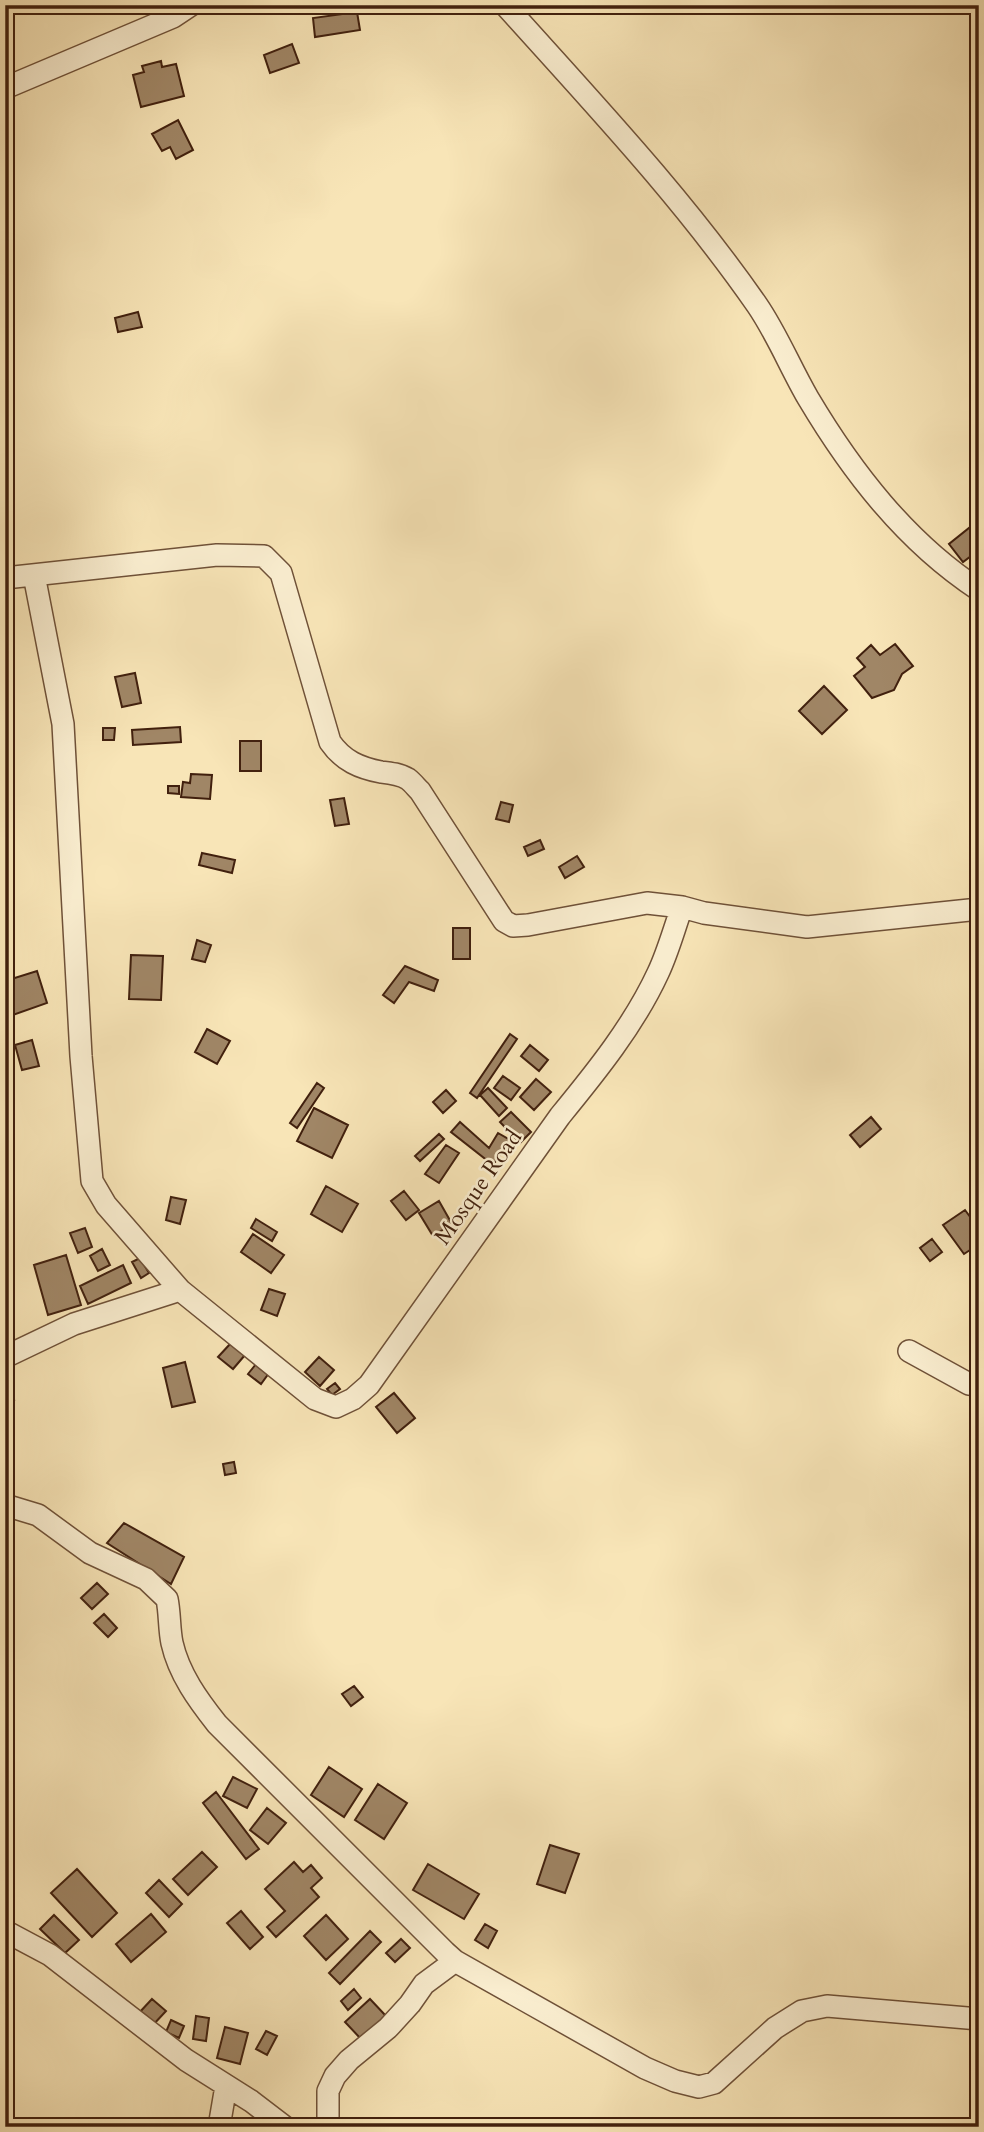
<svg xmlns="http://www.w3.org/2000/svg" width="984" height="2132" viewBox="0 0 984 2132" font-family="Cardo,serif">
  <style>
    .building { fill: #a08666; stroke: #41200e; stroke-width: 2 }
    .lines { fill: none; stroke-linecap: round; stroke-linejoin: round }
    .street-casing { stroke: #6f5138; stroke-width: 24 }
    .street { stroke: #faeed0; stroke-width: 21 }
    .labels { text-anchor: middle; dominant-baseline: central; stroke-width: 5; stroke-linejoin: round; paint-order: stroke }
    .street-label { font-size: 23px; fill: #41200e; stroke: #faeed0 }
  </style>
  <rect width="100%" height="100%" fill="#f8e5b7"/>
  <filter id="stains"><feTurbulence type="fractalNoise" baseFrequency=".00286" numOctaves="4"/><feColorMatrix values="0 0 0 0 .2 0 0 0 0 .09 0 0 0 0 .02 0 0 0 .5 -.17"/></filter>
  <radialGradient id="worn" r=".72"><stop offset=".6" stop-color="#630" stop-opacity="0"/><stop offset="1" stop-color="#630" stop-opacity=".3"/></radialGradient>
  <path class="building" d="M 357,12 L 360,30 L 315,37 L 313,18 Z
    M 292,44 L 299,63 L 270,73 L 264,55 Z
    M 161,61 L 162,67 L 176,64 L 184,96 L 141,107 L 133,75 L 144,72 L 142,66 Z
    M 178,120 L 193,150 L 176,159 L 170,147 L 162,151 L 152,134 Z
    M 138,312 L 142,327 L 118,332 L 115,318 Z
    M 974,524 L 979,530 L 979,550 L 963,562 L 949,544 Z
    M 895,644 L 913,666 L 902,674 L 894,690 L 872,698 L 854,676 L 865,667 L 857,658 L 871,645 L 880,655 Z
    M 135,673 L 141,703 L 122,707 L 115,677 Z
    M 824,686 L 847,710 L 822,734 L 799,711 Z
    M 180,727 L 181,742 L 133,745 L 132,730 Z
    M 103,728 L 115,728 L 114,740 L 103,740 Z
    M 240,741 L 261,741 L 261,771 L 240,771 Z
    M 191,774 L 212,775 L 210,799 L 181,797 L 183,782 L 190,783 Z
    M 168,786 L 179,786 L 179,794 L 168,793 Z
    M 344,798 L 349,824 L 335,826 L 330,800 Z
    M 501,802 L 513,805 L 509,822 L 496,819 Z
    M 540,840 L 544,849 L 528,856 L 524,847 Z
    M 202,853 L 235,860 L 232,873 L 199,865 Z
    M 577,856 L 584,867 L 565,878 L 559,867 Z
    M 453,928 L 470,928 L 470,959 L 453,959 Z
    M 197,940 L 211,945 L 205,962 L 192,959 Z
    M 131,955 L 163,956 L 161,1000 L 129,999 Z
    M 405,966 L 438,980 L 434,991 L 409,982 L 394,1003 L 383,995 Z
    M 37,971 L 47,1003 L 10,1016 L 5,1002 L 5,981 Z
    M 207,1029 L 230,1041 L 217,1064 L 195,1052 Z
    M 510,1034 L 517,1039 L 477,1098 L 470,1093 Z
    M 32,1040 L 39,1066 L 22,1070 L 15,1045 Z
    M 530,1045 L 548,1060 L 539,1071 L 521,1056 Z
    M 503,1076 L 520,1088 L 511,1100 L 494,1088 Z
    M 536,1079 L 551,1092 L 534,1110 L 520,1097 Z
    M 317,1083 L 324,1088 L 297,1128 L 290,1123 Z
    M 488,1088 L 507,1108 L 499,1116 L 480,1095 Z
    M 446,1090 L 456,1101 L 443,1113 L 433,1102 Z
    M 314,1108 L 348,1125 L 332,1158 L 297,1141 Z
    M 511,1112 L 531,1132 L 520,1143 L 500,1122 Z
    M 871,1117 L 881,1129 L 860,1147 L 850,1135 Z
    M 460,1122 L 489,1148 L 498,1133 L 510,1140 L 493,1165 L 451,1132 Z
    M 439,1134 L 444,1139 L 420,1161 L 415,1156 Z
    M 446,1145 L 459,1153 L 439,1183 L 425,1174 Z
    M 326,1186 L 358,1204 L 342,1232 L 311,1214 Z
    M 404,1191 L 419,1210 L 406,1220 L 391,1201 Z
    M 171,1197 L 186,1200 L 180,1224 L 166,1220 Z
    M 439,1201 L 452,1224 L 433,1236 L 419,1213 Z
    M 965,1210 L 979,1229 L 979,1244 L 964,1254 L 943,1225 Z
    M 256,1219 L 277,1232 L 272,1241 L 251,1228 Z
    M 85,1228 L 92,1247 L 78,1253 L 70,1233 Z
    M 253,1234 L 284,1255 L 271,1273 L 241,1252 Z
    M 932,1239 L 942,1252 L 930,1261 L 920,1248 Z
    M 102,1249 L 110,1265 L 98,1271 L 90,1256 Z
    M 66,1255 L 81,1305 L 48,1315 L 34,1265 Z
    M 140,1258 L 149,1273 L 141,1278 L 132,1262 Z
    M 123,1265 L 131,1283 L 88,1304 L 80,1286 Z
    M 269,1289 L 285,1294 L 277,1316 L 261,1310 Z
    M 231,1343 L 245,1355 L 233,1369 L 218,1357 Z
    M 319,1357 L 334,1370 L 320,1386 L 305,1372 Z
    M 185,1362 L 195,1402 L 172,1407 L 163,1368 Z
    M 256,1364 L 269,1373 L 261,1384 L 248,1374 Z
    M 335,1383 L 340,1389 L 332,1395 L 327,1389 Z
    M 5,1387 L 14,1400 L 5,1406 Z
    M 394,1393 L 415,1418 L 397,1433 L 376,1407 Z
    M 234,1462 L 236,1473 L 225,1475 L 223,1464 Z
    M 124,1523 L 184,1557 L 171,1584 L 107,1543 Z
    M 97,1583 L 108,1594 L 92,1609 L 81,1598 Z
    M 104,1614 L 117,1628 L 108,1637 L 94,1623 Z
    M 354,1686 L 363,1697 L 351,1706 L 342,1694 Z
    M 329,1767 L 362,1789 L 344,1817 L 311,1795 Z
    M 233,1777 L 257,1789 L 247,1808 L 223,1796 Z
    M 378,1784 L 407,1803 L 384,1839 L 355,1820 Z
    M 216,1792 L 259,1849 L 246,1859 L 203,1803 Z
    M 267,1808 L 286,1823 L 268,1844 L 250,1830 Z
    M 550,1845 L 579,1854 L 565,1893 L 537,1884 Z
    M 202,1852 L 217,1867 L 188,1895 L 173,1879 Z
    M 294,1862 L 303,1872 L 311,1865 L 322,1878 L 311,1888 L 319,1897 L 276,1937 L 267,1927 L 285,1911 L 265,1889 Z
    M 428,1864 L 479,1894 L 464,1919 L 413,1890 Z
    M 77,1869 L 117,1913 L 92,1937 L 51,1893 Z
    M 159,1880 L 182,1904 L 169,1917 L 146,1893 Z
    M 241,1911 L 263,1937 L 250,1949 L 227,1923 Z
    M 151,1914 L 166,1932 L 131,1962 L 116,1944 Z
    M 54,1915 L 79,1940 L 65,1953 L 40,1929 Z
    M 326,1915 L 348,1939 L 326,1960 L 304,1936 Z
    M 485,1924 L 497,1931 L 488,1948 L 475,1940 Z
    M 370,1931 L 381,1942 L 340,1984 L 329,1973 Z
    M 401,1939 L 410,1948 L 395,1962 L 386,1953 Z
    M 354,1989 L 361,1998 L 348,2010 L 341,2001 Z
    M 152,1999 L 166,2011 L 152,2026 L 138,2014 Z
    M 370,1999 L 386,2016 L 361,2039 L 345,2022 Z
    M 196,2016 L 209,2018 L 206,2041 L 193,2039 Z
    M 171,2020 L 184,2026 L 179,2038 L 166,2032 Z
    M 225,2027 L 248,2033 L 240,2064 L 217,2058 Z
    M 266,2031 L 277,2036 L 267,2055 L 256,2049 Z"/>
  <g class="lines">
    <defs>
      <path id="street" d="M 505,5 C 592,102 682,197 757,305 C 777,334 790,367 808,398 C 852,472 906,542 979,590
        M 5,88 L 173,17 L 191,5
        M 34,575 L 63,724 L 81,1056 L 92,1181 L 106,1205 L 180,1290
        M 5,578 L 217,555 L 264,556 L 281,573 L 330,742 C 343,761 360,768 381,772 C 390,773 400,774 408,779 C 412,782 416,787 420,791 L 504,921 L 513,926 L 528,925 L 647,903 L 682,907
        M 909,1351 L 969,1384 L 979,1385
        M 5,1357 L 74,1324 L 180,1290 L 315,1399 L 336,1407 L 353,1399 L 369,1385 L 560,1116 C 596,1072 634,1025 658,973 C 668,952 674,929 682,907 L 704,913 L 807,927 L 979,909
        M 5,1505 L 38,1515 L 90,1553 L 146,1579 L 167,1599 C 170,1613 169,1629 172,1643 C 179,1674 198,1700 217,1724 L 445,1952 L 455,1961 L 645,2068 L 675,2081 L 699,2087 L 714,2083 L 775,2028 L 802,2011 L 827,2006 L 979,2019
        M 5,1931 L 50,1955 L 186,2060 L 251,2101 L 285,2127
        M 219,2127 L 226,2086
        M 328,2127 L 328,2091 L 335,2076 L 349,2060 L 388,2028 L 410,2004 L 424,1984 L 455,1961"/>
    </defs>
    <use href="#street" class="street-casing"/>
    <use href="#street" class="street"/>
  </g>
  <g class="labels">
    <g class="street-label">
      <text transform="translate(478 1187) rotate(-55)">Mosque Road</text>
    </g>
  </g>
  <rect width="984" height="2132" fill="none" stroke="#f8e5b7" stroke-width="28"/>
  <rect x="7" y="7" width="970" height="2118" fill="none" stroke="#41200e" stroke-width="3.5"/>
  <rect x="14" y="14" width="956" height="2104" fill="none" stroke="#41200e" stroke-width="2"/>
  <rect width="100%" height="100%" filter="url(#stains)"/>
  <rect width="100%" height="100%" fill="url(#worn)"/>
</svg>
